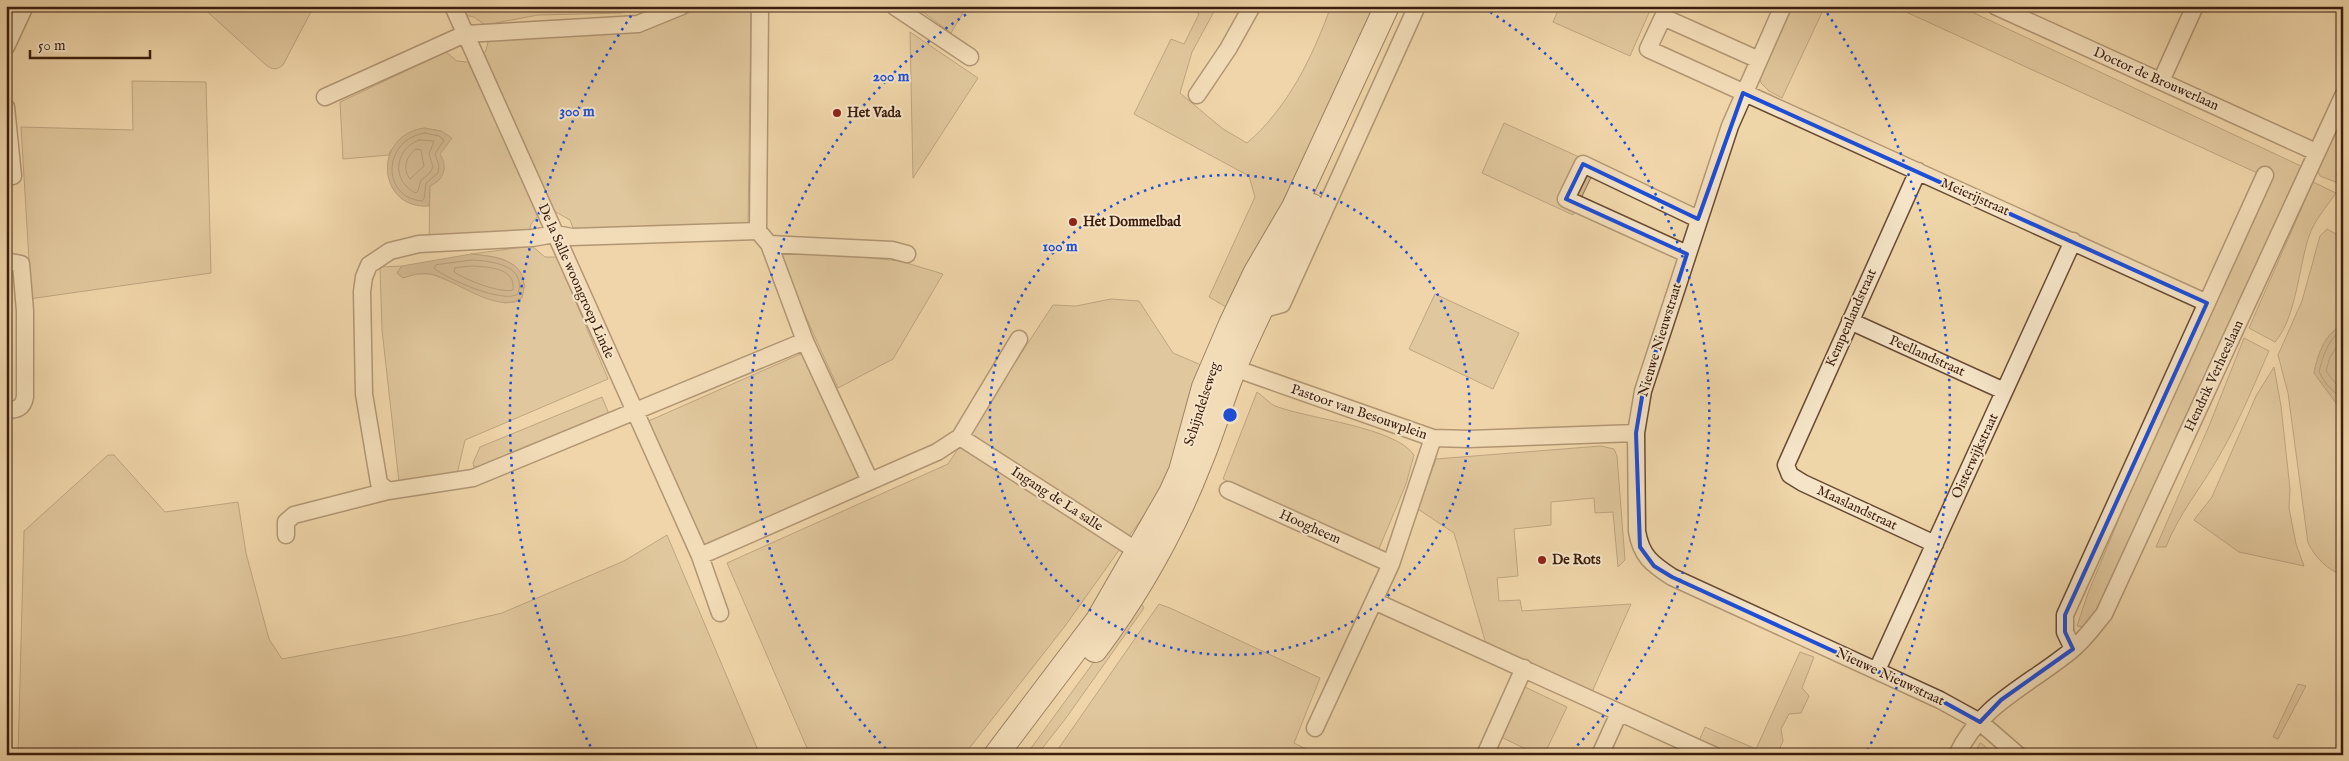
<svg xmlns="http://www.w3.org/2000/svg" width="2349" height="761" viewBox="0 0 2349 761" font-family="'IM FELL English',serif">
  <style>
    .green { fill: #d1b78e; stroke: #866a4e }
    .water { fill: #b29774; stroke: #83664b }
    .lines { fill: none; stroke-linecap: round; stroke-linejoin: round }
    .shore { stroke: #775a40; stroke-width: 1 }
    .minor-casing { stroke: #694b34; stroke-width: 19 }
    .secondary-casing { stroke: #3c1d0d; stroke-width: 26 }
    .minor { stroke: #f5e4c7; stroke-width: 16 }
    .secondary { stroke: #f5e4c7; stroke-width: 24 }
    .marked { fill: none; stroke: #1d4ed8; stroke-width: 4; stroke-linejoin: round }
    .ring { fill: none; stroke: #1d4ed8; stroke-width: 2.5; stroke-dasharray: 2.5 5 }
    .poi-dot { fill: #8f2418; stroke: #f5e4c7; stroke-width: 2 }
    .labels { text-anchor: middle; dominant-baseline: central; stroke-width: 4; stroke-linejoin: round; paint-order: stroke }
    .street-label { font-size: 14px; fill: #3c1d0d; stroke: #f5e4c7 }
    .poi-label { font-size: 14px; font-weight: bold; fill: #3c1d0d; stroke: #f5e4c7; text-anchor: start }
    .centre { fill: #1d4ed8; stroke: #f5e4c7; stroke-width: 2.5 }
    .ring-label { font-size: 15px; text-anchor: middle; font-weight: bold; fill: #1d4ed8; stroke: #f5e4c7; stroke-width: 4; stroke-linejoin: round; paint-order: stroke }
  </style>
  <rect width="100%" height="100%" fill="#efd6a9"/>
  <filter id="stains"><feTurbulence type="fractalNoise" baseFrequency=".004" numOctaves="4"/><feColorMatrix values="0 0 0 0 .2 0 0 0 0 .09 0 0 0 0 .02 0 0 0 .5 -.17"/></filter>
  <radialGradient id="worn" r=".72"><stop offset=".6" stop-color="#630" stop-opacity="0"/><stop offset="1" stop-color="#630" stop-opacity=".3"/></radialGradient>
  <path class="green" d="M 201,6 L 314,6 L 283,65 C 277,70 273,70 266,65 Z
    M 461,6 L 646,6 L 621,13 L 538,15 L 485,25 L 474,17 L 465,15 Z
    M 679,6 L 751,6 L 748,229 L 575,233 L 570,220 L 554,211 L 482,56 L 486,50 L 489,39 L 608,28 Z
    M 915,6 L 967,6 L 951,33 Z
    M 1188,6 L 1217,6 L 1192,52 L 1180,93 L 1223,129 L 1247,143 C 1288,108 1313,56 1331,6 L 1384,6 L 1233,311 L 1209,297 L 1255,197 L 1249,176 L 1134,114 L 1171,39 L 1184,44 L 1199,14 Z
    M 1560,6 L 1652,6 L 1630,56 L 1553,22 Z
    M 1793,6 L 1825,6 L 1782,98 L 1769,91 L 1761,83 L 1760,77 Z
    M 1893,6 L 1959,6 L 2303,167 L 2178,432 L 2116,581 L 2086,627 L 2077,626 L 2088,593 L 2143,461 L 2266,177 Z
    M 910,32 L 978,78 L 913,178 Z
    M 446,52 L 457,61 L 468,62 L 539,215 L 531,224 L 529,231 L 429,245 L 430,186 L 440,179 L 444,168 L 439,155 L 441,131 L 424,128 L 390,151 L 389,155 L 343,159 L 340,102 Z
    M 132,81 L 206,82 L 211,273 L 29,299 L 29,260 L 21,127 L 133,130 Z
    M 2343,116 L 2343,160 L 2336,175 L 2343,178 L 2343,185 L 2320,176 L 2318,171 Z
    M 1504,123 L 1597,165 L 1573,215 L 1482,173 Z
    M 2313,182 L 2336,193 C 2327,206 2314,221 2309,236 C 2299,266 2296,318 2275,342 L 2249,328 Z
    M 2327,229 L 2343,238 L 2343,326 C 2325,331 2317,357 2314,373 L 2336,403 L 2343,405 L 2343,575 C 2327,570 2316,558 2308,543 L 2288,393 L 2278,355 L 2302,301 L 2320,236 Z
    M 532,246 L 545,257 L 557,257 L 608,379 L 465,440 L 457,474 L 399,482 L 382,330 L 380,267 L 402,266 L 397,273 L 403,278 L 415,274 L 432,274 L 484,296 L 505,303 L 516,302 L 525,287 C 518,257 498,257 471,254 Z
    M 781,249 L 900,261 L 943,274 L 893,359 L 838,388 L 787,275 Z
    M 1435,294 L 1519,333 L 1493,389 L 1409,349 Z
    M 1111,299 L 1139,301 L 1173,353 L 1199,364 L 1205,379 L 1172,472 L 1147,511 L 1065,626 L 964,755 L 810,755 L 727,563 L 948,464 L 1053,305 L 1076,306 Z
    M 2244,338 L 2269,351 C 2253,387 2238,424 2218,458 C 2201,488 2178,515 2166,547 L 2156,547 L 2209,426 Z
    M 805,352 L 861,478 L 704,545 L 644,423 Z
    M 2274,367 L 2281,406 L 2290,489 L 2289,508 L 2296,544 L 2304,566 L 2239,552 L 2194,520 L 2212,497 L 2256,396 Z
    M 1257,392 C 1263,396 1269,403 1275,406 C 1309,419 1395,427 1414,455 L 1406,484 L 1378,551 L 1223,479 Z
    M 602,397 L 609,414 L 491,464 L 474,467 L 473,463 L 480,447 Z
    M 1601,446 L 1614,449 L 1617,456 L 1625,560 L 1618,567 L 1613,512 L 1595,513 L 1594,498 L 1551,502 L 1551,525 L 1514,529 L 1518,576 L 1497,578 L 1499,601 L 1520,600 L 1522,611 L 1631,604 L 1592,692 L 1486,644 L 1454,533 L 1418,509 L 1436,459 Z
    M 108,455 L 114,455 L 165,512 L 238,502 L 246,553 L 269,639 L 282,659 L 408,635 L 502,613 L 624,561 L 667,535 L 760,755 L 18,755 L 24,531 Z
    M 1139,600 L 1144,608 L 1066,718 L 1037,755 L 1026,755 Z
    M 1159,604 L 1170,608 L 1320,678 L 1294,743 L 1310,751 L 1308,755 L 1054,755 Z
    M 1800,652 L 1814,657 L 1802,688 L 1809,696 L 1801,713 L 1789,714 L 1781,729 L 1783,741 L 1777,755 L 1730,755 L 1699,741 L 1705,727 L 1756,749 Z
    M 2298,684 L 2306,686 L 2278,739 L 2273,737 Z
    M 1525,687 L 1567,707 L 1544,755 L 1538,755 L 1499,736 L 1521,690 Z
    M 1980,743 L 1981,743 L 1995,755 L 1974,755 Z"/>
  <path class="water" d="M 424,128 L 441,131 L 452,138 L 440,154 C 448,167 444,180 430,186 L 429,206 C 378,210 371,136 424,128 Z
    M 471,254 C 499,257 532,261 522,298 C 496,315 456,279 430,274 C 421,272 412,275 403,278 L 397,273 L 402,266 Z
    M 2343,326 L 2343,405 L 2336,403 L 2314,373 C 2317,357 2325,331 2343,326 Z"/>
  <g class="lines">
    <path class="shore" d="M 425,133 L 439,136 L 444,140 L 435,154 L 439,165 L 438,173 L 426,183 L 424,199 L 422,201 C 380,197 383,139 425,133 Z
      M 419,140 L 434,141 L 429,154 L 433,167 L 430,173 L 421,180 L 418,191 L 416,193 C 391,182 394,149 419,140 Z
      M 416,149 L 421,150 L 424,166 L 410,179 C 402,169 406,156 416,149 Z
      M 472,260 C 492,261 527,265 518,294 C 504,304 446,279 434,268 L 436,265 Z
      M 472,266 C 487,267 516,267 513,290 C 501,294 464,279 454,272 L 455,268 Z
      M 2343,331 C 2329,335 2322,359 2319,372 L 2327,385 L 2343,400
      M 2343,338 L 2330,357 L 2326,371 L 2343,393"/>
    <defs>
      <path id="minor" d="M 453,6 L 700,556 L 720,613
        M 760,6 L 758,231 L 769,244 L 805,341 L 870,481
        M 894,6 L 970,57
        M 1783,6 L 1730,126 L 1643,391 L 1636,433 L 1637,531 C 1641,556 1652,564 1672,577 L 1940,700 L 1980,722 L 2018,755
        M 1995,6 L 2316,152
        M 6,47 L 25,6
        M 1759,60 L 1663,17 L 1648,49 L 2207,303
        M 2161,81 L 2195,6
        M 1197,95 L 1228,49 L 1252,6
        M 325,97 L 465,34 L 638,24 L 682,6
        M 6,107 L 13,176
        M 1918,171 L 1786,465 L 1790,475 L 1803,483 L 1935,544
        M 769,244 L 892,250 L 907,254
        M 1687,254 L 1566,199 L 1583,164 L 1698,219
        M 6,261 L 21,264 L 25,311 L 25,397 C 23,408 17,410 6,410
        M 1261,310 L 1282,304 L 1417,6
        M 1850,321 L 2004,391
        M 1234,368 L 1433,438 L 1469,439 L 1636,433
        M 960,437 L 1145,556
        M 1228,490 L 1391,564
        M 388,491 L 379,483 L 364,394 L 362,292 L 364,277 L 369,265 L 390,251 L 419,244 L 532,238 L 555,234 L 572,237 L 758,231
        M 286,535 L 286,522 L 294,515 L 388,491 L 473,478 L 805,341
        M 700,556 L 937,452 L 960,437 L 1019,339
        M 1374,601 L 1713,755
        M 2073,649 L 2065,632 L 2065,615 L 2265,175
        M 1877,670 L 2073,241
        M 1315,728 L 1391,564 L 1433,438
        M 1485,755 L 1524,668
        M 1600,755 L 1619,713
        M 1957,755 C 1980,704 2033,683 2073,649 C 2085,639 2094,626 2104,614 L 2343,96"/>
      <path id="secondary" d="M 1095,650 C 1138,593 1174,529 1200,462 C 1213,431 1222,398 1235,366 C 1258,312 1285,259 1312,206
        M 996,755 L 1098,620 L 1171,493 L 1181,471 L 1204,387 L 1231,324 L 1256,272 L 1294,207 L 1387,6"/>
    </defs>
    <use href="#minor" class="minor-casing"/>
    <use href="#secondary" class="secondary-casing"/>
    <use href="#minor" class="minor"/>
    <use href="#secondary" class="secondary"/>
  </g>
  <path d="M0 0H2349V761H0ZM 1743,93 L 2207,303 L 2065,615 L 2065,632 L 2073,649 L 2001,700 L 1980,722 L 1940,700 L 1672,577 L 1654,566 L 1640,547 L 1636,433 L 1643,391 L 1687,254 L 1566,199 L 1583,164 L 1698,219 Z" fill="#efd6a9" fill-opacity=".55" fill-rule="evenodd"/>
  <path class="marked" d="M 1743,93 L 2207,303 L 2065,615 L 2065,632 L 2073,649 L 2001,700 L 1980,722 L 1940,700 L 1672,577 L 1654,566 L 1640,547 L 1636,433 L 1643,391 L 1687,254 L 1566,199 L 1583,164 L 1698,219 Z"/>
  <g class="ring">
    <circle cx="1230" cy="415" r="240"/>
    <path d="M891 754A480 480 0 0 1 976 8M1484 8A480 480 0 0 1 1569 754"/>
    <path d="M594 753A720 720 0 0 1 637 7M1823 7A720 720 0 0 1 1866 753"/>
  </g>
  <g class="poi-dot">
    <circle cx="837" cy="113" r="5"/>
    <circle cx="1073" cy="222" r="5"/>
    <circle cx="1542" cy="560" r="5"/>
  </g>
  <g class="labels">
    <g class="street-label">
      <text transform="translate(2156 79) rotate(24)">Doctor de Brouwerlaan</text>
      <text transform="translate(1975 197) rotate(24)">Meierijstraat</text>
      <text transform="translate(576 281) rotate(66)">De la Salle woongroep Linde</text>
      <text transform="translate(1851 318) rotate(-66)">Kempenlandstraat</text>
      <text transform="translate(1660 340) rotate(-73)">Nieuwe Nieuwstraat</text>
      <text transform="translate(1927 356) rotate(24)">Peellandstraat</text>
      <text transform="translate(2214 376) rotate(-65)">Hendrik Verheeslaan</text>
      <text transform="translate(1202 404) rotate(-72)">Schijndelseweg</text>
      <text transform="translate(1359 412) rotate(19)">Pastoor van Besouwplein</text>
      <text transform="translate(1975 456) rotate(-65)">Oisterwijkstraat</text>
      <text transform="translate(1057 499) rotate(33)">Ingang de La salle</text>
      <text transform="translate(1857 508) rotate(25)">Maaslandstraat</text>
      <text transform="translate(1310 527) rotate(24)">Hoogheem</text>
      <text transform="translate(1890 677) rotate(25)">Nieuwe Nieuwstraat</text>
    </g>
    <g class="poi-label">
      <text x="847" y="113">Het Vada</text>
      <text x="1083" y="222">Het Dommelbad</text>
      <text x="1552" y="560">De Rots</text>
    </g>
  </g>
  <circle cx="1230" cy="415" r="8" class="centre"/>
  <g class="ring-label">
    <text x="891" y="81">200 m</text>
    <text x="577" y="116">300 m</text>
    <text x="1060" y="251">100 m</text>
  </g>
  <rect width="2349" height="761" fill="none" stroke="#efd6a9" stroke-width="25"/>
  <rect x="8" y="8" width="2334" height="746" fill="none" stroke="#3c1d0d" stroke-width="2.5"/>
  <rect x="12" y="12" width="2324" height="736" fill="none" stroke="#3c1d0d"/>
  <path d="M30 50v8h120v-8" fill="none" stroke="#3c1d0d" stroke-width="2.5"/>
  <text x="38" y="50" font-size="15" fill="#3c1d0d" stroke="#f5e4c7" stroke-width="4" paint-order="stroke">50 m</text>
  <rect width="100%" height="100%" filter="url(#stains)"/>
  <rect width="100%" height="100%" fill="url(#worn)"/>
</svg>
